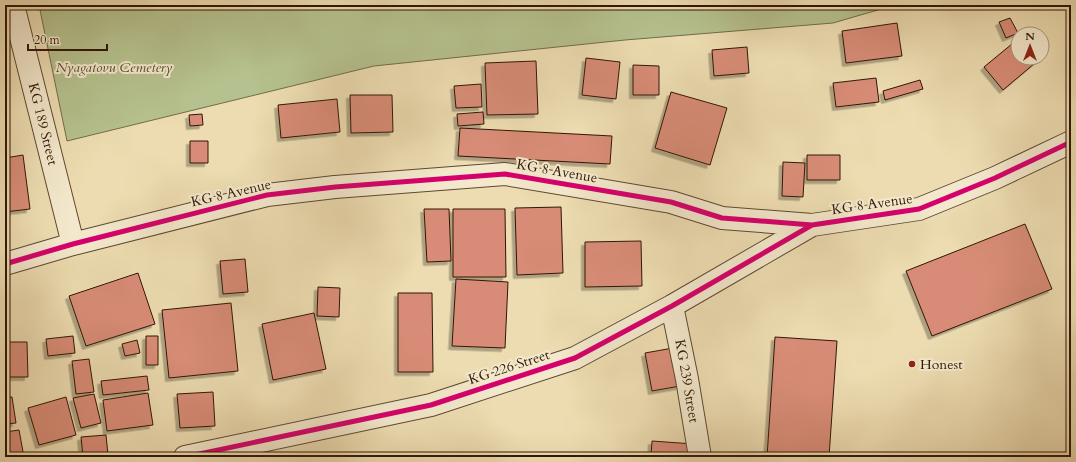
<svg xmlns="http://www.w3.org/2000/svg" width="1076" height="462" viewBox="0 0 1076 462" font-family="Cardo,serif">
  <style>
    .green { fill: #b5c18e; stroke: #726c4a }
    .building { fill: #d88c77; stroke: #301605; filter: url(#shadow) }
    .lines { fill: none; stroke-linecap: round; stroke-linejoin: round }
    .minor-casing { stroke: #5f4830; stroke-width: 24 }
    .minor { stroke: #f3e8cc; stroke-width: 22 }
    .cycleway-casing { stroke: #f3e8cc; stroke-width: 8 }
    .cycleway { stroke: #d6006c; stroke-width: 5 }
    .poi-dot { fill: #8f2418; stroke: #f3e8cc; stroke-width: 1.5 }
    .labels { text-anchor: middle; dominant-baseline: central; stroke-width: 4; stroke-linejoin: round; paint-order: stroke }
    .park-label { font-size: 14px; font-style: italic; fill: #58492e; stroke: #f3e8cc }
    .street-label { font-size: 14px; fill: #301605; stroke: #f3e8cc }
    .poi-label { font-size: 14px; fill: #301605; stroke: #f3e8cc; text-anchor: start }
  </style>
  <defs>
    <filter id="shadow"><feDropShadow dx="-3.5" dy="3.5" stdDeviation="0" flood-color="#0004"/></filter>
  </defs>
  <rect width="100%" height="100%" fill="#eddcb1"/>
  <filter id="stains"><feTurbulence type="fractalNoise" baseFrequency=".005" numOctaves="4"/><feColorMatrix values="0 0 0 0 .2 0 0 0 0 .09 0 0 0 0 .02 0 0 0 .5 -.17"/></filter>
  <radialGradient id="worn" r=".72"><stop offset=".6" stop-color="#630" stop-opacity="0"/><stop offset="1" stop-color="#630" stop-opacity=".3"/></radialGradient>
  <path class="green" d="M 39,5 L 895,5 L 833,23 L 625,40 L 374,66 L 67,141 Z"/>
  <path class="building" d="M 1010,18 L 1018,33 L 1006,38 L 999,22 Z
    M 897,23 L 902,56 L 846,63 L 842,31 Z
    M 1018,39 L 1018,58 L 1041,58 L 1003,90 L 984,67 Z
    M 747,47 L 749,73 L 714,76 L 712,50 Z
    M 586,58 L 620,62 L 616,99 L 582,95 Z
    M 536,61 L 538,114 L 487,115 L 485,63 Z
    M 633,65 L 659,66 L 659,95 L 633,95 Z
    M 876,78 L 879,102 L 836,107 L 833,83 Z
    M 920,80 L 923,89 L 885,100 L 883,91 Z
    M 481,84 L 482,107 L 456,108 L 454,86 Z
    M 671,92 L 727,108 L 710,165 L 655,148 Z
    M 350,95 L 392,95 L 393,132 L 351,133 Z
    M 337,99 L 340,132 L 281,138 L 278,105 Z
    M 483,112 L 484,124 L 458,126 L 457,114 Z
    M 202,114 L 203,125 L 190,126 L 189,115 Z
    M 460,128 L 612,136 L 610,164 L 458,156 Z
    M 190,141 L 208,141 L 208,163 L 190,163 Z
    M 23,155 L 30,209 L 5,212 L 5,158 Z
    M 807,155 L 840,155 L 840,180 L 807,180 Z
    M 783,162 L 805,163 L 803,197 L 782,196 Z
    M 561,207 L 563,273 L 517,275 L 515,208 Z
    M 424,209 L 449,209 L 451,261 L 427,262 Z
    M 453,209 L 505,209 L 506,277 L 453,277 Z
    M 1025,224 L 1052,289 L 932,336 L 906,271 Z
    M 641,241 L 642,286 L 585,287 L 585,242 Z
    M 245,259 L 248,292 L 223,294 L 220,261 Z
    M 138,273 L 155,324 L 86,346 L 69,296 Z
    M 456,279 L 508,282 L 505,348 L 452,346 Z
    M 318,287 L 340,288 L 339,317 L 317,316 Z
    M 398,293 L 432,293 L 433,372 L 398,372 Z
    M 231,303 L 238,371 L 169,378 L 162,310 Z
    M 314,313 L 326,369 L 273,380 L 262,324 Z
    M 73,336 L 75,353 L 48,356 L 46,339 Z
    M 146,336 L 158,336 L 158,365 L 146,365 Z
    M 775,337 L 837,341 L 829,457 L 767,457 Z
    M 137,340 L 140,353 L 125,356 L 122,344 Z
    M 5,342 L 27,342 L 28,377 L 5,377 Z
    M 673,348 L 680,386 L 652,391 L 645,353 Z
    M 89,359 L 94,392 L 76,394 L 72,361 Z
    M 147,376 L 149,390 L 103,395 L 101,381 Z
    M 213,392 L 215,426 L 180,428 L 177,394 Z
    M 148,393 L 153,425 L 107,431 L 103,400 Z
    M 94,394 L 101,423 L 81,428 L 73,398 Z
    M 5,397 L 12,397 L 16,423 L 5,424 Z
    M 66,397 L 76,435 L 39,445 L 28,408 Z
    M 19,430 L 24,457 L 5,457 L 5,432 Z
    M 106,435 L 108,455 L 83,457 L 81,437 Z
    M 652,441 L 694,444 L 694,457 L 651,457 Z"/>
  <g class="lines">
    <defs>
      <path id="minor" d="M 13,5 L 73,244
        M 5,264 L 73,244 L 267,195 L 335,187 L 505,174 L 671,202 L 722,218 L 812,225 L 919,209 L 995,178 L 1071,142
        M 672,306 L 687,379 L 700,457
        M 185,457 L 431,405 L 575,358 L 672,306 L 812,225"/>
    </defs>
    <use href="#minor" class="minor-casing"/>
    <use href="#minor" class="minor"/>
    <defs>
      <path id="cycleway" d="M 5,264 L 73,244 L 267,195 L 335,187 L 505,174 L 671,202 L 722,218 L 812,225 L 919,209 L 995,178 L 1071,142
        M 185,457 L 431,405 L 575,358 L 672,306 L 812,225"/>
    </defs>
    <use href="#cycleway" class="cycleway-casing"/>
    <use href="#cycleway" class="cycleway"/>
  </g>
  <circle class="poi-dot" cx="912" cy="364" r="4"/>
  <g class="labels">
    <g class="park-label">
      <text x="114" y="67">Nyagatovu Cemetery</text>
    </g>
    <g class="street-label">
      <text transform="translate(43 124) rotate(76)">KG 189 Street</text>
      <text transform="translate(557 171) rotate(10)">KG 8 Avenue</text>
      <text transform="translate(231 193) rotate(-13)">KG 8 Avenue</text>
      <text transform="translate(872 204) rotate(-8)">KG 8 Avenue</text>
      <text transform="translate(509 367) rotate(-18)">KG 226 Street</text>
      <text transform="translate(687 381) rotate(80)">KG 239 Street</text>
    </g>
    <g class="poi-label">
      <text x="920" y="364">Honest</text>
    </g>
  </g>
  <rect width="1076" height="462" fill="none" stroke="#eddcb1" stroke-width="20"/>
  <rect x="6" y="6" width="1064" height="450" fill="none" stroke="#301605" stroke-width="2"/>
  <rect x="10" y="10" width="1056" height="442" fill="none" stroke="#301605"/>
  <g transform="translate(1030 46)"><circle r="19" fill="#f3e8cc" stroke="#a5947c"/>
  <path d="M0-3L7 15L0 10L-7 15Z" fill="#8f2418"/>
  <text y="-6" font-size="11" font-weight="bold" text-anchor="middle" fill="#301605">N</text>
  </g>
  <path d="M28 44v6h79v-6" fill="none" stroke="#301605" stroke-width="2"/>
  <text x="34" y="44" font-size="12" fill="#301605" stroke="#f3e8cc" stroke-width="3" paint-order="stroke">20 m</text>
  <rect width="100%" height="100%" filter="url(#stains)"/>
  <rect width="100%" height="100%" fill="url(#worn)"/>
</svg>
